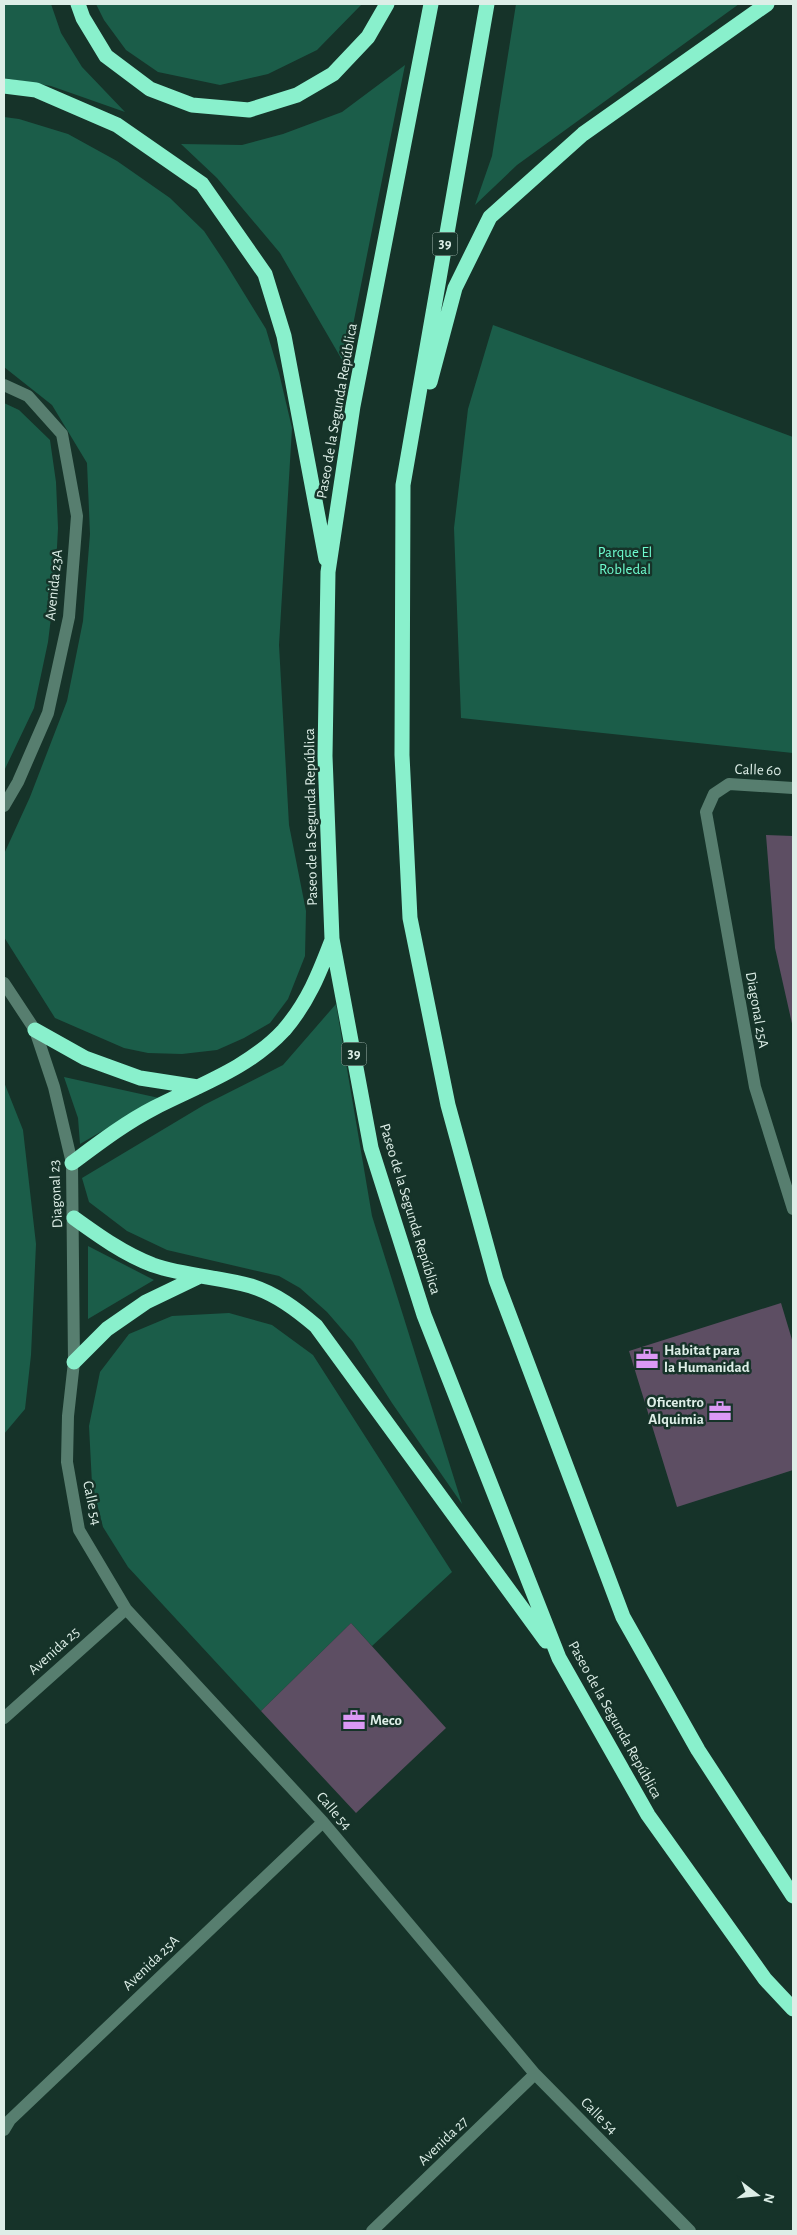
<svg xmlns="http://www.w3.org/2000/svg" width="797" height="2235" viewBox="0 0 797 2235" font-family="'Alegreya Sans',sans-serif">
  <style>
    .green { fill: #1b5d49 }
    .building { fill: #5d4e63 }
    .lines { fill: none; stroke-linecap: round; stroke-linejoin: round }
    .minor { stroke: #577e6f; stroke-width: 12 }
    .highway { stroke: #89f0cc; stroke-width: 15 }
    .labels { text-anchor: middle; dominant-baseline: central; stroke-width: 5; stroke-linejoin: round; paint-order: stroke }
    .shield { fill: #163329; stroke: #a1b6ae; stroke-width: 1 }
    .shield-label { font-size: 14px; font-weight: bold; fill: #ddeee7 }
    .street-label { font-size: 15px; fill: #ddeee7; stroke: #163329 }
    .park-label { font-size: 15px; fill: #6efdcf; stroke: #163329 }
    .poi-label { font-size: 15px; font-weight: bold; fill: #ddeee7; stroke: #163329; text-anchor: start }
  </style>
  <rect width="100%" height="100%" fill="#163329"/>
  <path class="green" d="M 4,4 L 51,4 L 61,33 L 82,67 L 125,112 L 51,86 L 4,78 Z
    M 96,4 L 362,4 L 317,50 L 268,74 L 220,85 L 158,72 L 126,50 L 104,20 Z
    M 516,4 L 739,4 L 517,165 L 475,205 L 492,156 Z
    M 405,65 L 345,365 L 280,253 L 217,178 L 181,144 L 242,145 L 283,134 L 342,112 Z
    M 4,117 L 19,119 L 68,134 L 117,161 L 170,198 L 204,231 L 226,264 L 266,329 L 279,373 L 292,428 L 279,645 L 289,825 L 306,911 L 305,956 L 288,999 L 270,1023 L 244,1038 L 217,1050 L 182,1054 L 148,1053 L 124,1048 L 55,1018 L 4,937 L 4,854 L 30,797 L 67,701 L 83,621 L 90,534 L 87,463 L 52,405 L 4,367 Z
    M 493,325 L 793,437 L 793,753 L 461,718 L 454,528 L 468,409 Z
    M 4,403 L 19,410 L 50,440 L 56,482 L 58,528 L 55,585 L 48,642 L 34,708 L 4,771 Z
    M 336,1004 L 372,1216 L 462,1504 L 392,1403 L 353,1342 L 327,1312 L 300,1288 L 279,1276 L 167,1250 L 127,1231 L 89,1202 L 82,1178 L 204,1105 L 283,1065 Z
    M 64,1077 L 159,1098 L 80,1144 L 78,1118 Z
    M 4,1082 L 23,1130 L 36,1244 L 31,1355 L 25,1409 L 4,1434 Z
    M 88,1246 L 154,1280 L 88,1319 Z
    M 229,1313 L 272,1325 L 313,1355 L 452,1572 L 372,1646 L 351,1623 L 261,1711 L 128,1567 L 103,1527 L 92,1484 L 89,1426 L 100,1372 L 129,1334 L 172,1316 Z"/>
  <path class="building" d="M 766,835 L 793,836 L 793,1028 L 775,948 Z
    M 781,1303 L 793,1343 L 793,1470 L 677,1507 L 629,1351 Z
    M 351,1623 L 446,1728 L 356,1813 L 261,1711 Z"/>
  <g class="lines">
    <path class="minor" d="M 4,385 L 28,396 L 62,434 L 77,516 L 69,617 L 48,713 L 18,782 L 4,806
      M 793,788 L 729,784 L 714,794 L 706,812 L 755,1087 L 793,1209
      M 4,983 L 35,1030 L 54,1087 L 72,1163 L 74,1362 L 68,1416 L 67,1462 L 79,1530 L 126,1609 L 323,1822 L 535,2074 L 690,2231
      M 4,1718 L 126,1609
      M 4,2130 L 10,2120 L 323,1822
      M 372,2231 L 535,2074"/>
    <path class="highway" d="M 78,4 L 83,18 L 106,56 L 150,89 L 192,105 L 249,110 L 297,95 L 333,74 L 368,37 L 387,4
      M 431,4 L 353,406 L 328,572 L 325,756 L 332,939 L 371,1148 L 424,1315 L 559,1658 L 648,1815 L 765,1979 L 793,2009
      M 487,4 L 403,485 L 402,755 L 410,918 L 448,1105 L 496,1280 L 623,1617 L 698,1750 L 793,1896
      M 4,86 L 36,90 L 117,125 L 202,184 L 265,274 L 284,336 L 326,559
      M 430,382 L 455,288 L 490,217 L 583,134 L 767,4
      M 35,1030 L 85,1058 L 140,1078 L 198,1087
      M 72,1163 C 99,1143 125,1123 154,1108 C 199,1085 249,1068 284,1030 C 308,1002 319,974 332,940
      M 74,1218 C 99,1236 124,1254 153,1265 C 185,1276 219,1277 251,1286 C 276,1294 296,1309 316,1326 L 546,1641
      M 74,1362 L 107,1329 L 146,1302 L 198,1277"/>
  </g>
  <defs>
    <symbol id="office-bare" viewBox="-9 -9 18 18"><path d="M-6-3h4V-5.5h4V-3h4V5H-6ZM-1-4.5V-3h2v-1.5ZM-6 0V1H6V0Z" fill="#db99f5" stroke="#163329" stroke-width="2.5" paint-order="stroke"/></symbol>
  </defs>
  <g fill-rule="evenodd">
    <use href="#office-bare" x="631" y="1343" width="32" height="32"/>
    <use href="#office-bare" x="704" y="1395" width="32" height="32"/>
    <use href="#office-bare" x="338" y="1704" width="32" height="32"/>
  </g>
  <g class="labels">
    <g class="shield">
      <rect x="432.5" y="232.5" width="25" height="23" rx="4"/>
      <rect x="341.5" y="1042.5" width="25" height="23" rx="4"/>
    </g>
    <g class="shield-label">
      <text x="445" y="244">39</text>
      <text x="354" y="1054">39</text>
    </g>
    <g class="street-label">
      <text transform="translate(337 411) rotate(-80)">Paseo de la Segunda República</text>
      <text transform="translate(54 585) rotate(-84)">Avenida 23A</text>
      <text transform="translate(758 770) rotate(2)">Calle 60</text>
      <text transform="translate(311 817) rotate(-91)">Paseo de la Segunda República</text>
      <text transform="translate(757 1010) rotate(80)">Diagonal 25A</text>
      <text transform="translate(56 1194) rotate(-93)">Diagonal 23</text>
      <text transform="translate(410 1209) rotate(73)">Paseo de la Segunda República</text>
      <text transform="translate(92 1503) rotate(78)">Calle 54</text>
      <text transform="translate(54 1651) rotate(-42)">Avenida 25</text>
      <text transform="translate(615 1720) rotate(61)">Paseo de la Segunda República</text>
      <text transform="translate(334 1811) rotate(49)">Calle 54</text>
      <text transform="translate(151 1963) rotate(-44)">Avenida 25A</text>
      <text transform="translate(599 2116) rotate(45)">Calle 54</text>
      <text transform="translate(443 2141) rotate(-44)">Avenida 27</text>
    </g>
    <g class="park-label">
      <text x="625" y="552">Parque El<tspan x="625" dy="17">Robledal</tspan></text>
    </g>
    <g class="poi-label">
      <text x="664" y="1350">Habitat para<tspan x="664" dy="17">la Humanidad</tspan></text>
      <text x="704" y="1402" text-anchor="end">Oficentro<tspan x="704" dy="17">Alquimia</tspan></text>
      <text x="370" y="1720">Meco</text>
    </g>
  </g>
  <rect width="797" height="2235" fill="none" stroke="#ddeee7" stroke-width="10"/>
  <g transform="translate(757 2195) rotate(106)" stroke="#163329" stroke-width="4" paint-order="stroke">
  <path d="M0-4L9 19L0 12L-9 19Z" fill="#ddeee7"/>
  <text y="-8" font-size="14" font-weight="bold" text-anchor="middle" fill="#ddeee7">N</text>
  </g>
</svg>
